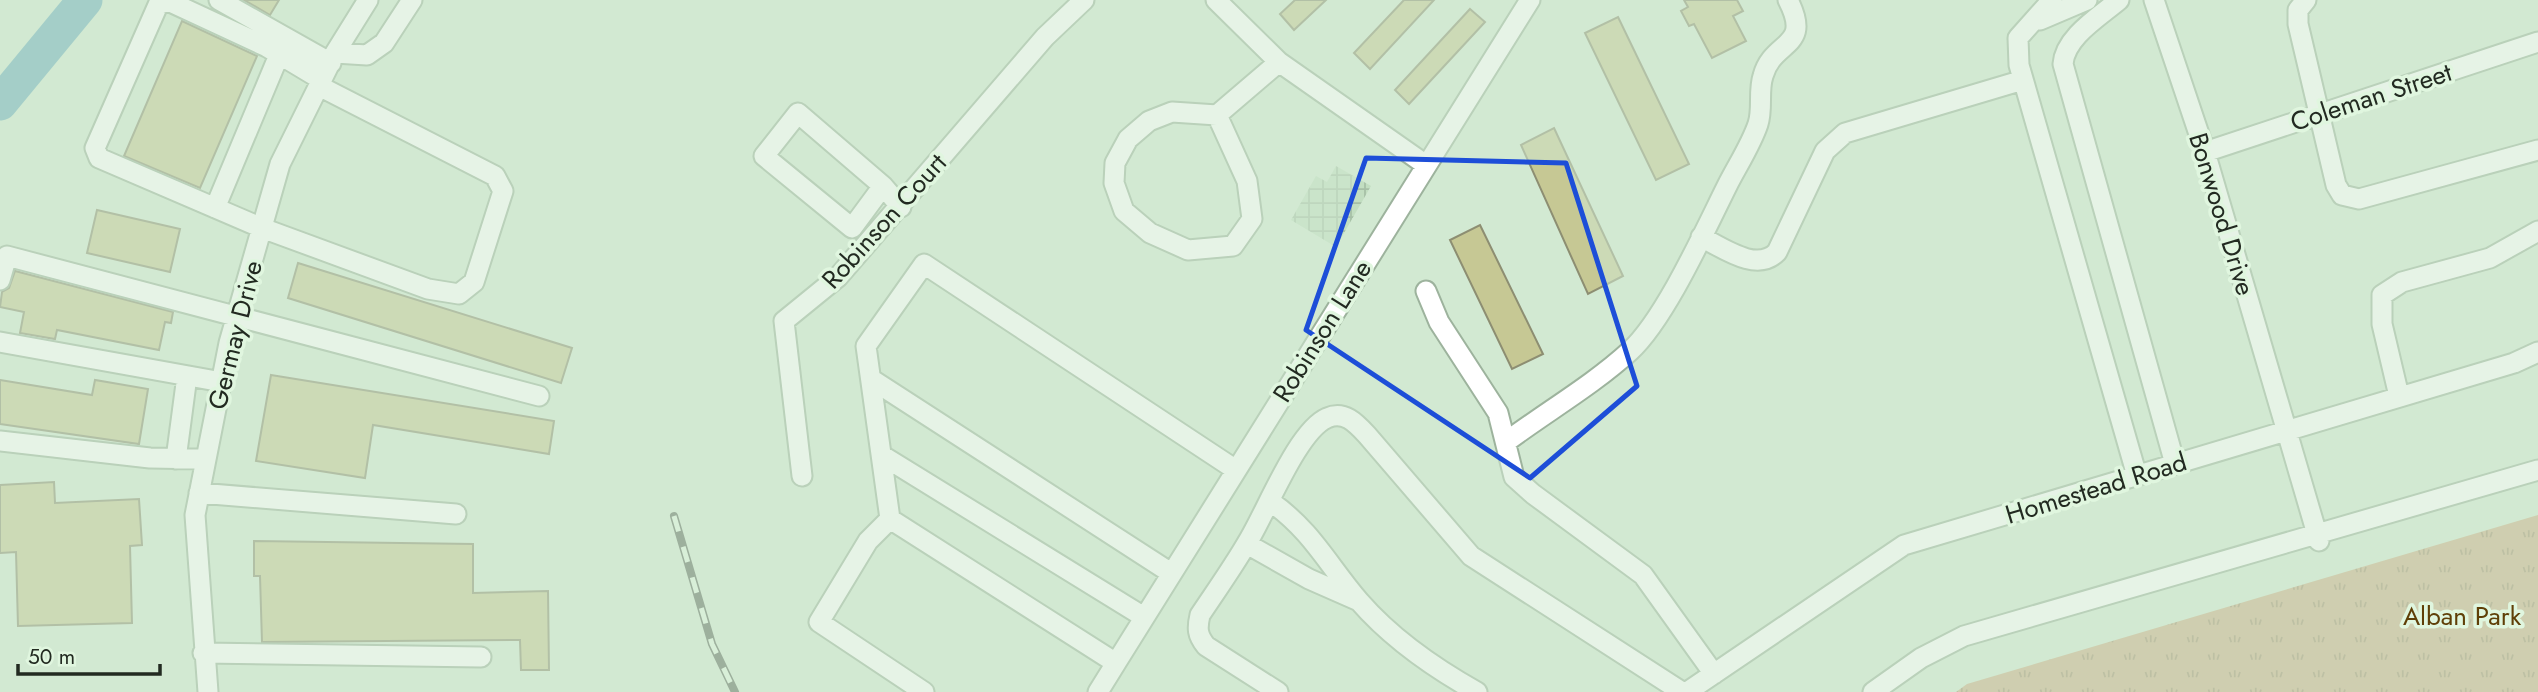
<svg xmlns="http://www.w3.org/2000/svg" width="2538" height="692" viewBox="0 0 2538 692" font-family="Jost,sans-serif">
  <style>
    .industrial { fill: url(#industrial-grid) }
    .park { fill: url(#park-tufts) }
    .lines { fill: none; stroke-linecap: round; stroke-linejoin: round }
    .river { stroke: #6eaebd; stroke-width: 35 }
    .building { fill: #c6c894; stroke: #8d8e72; stroke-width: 2 }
    .minor-casing { stroke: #9db39d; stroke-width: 23 }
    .minor { stroke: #fff; stroke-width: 19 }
    .rail-casing { stroke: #5d6a5d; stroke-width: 8 }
    .rail { stroke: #e0f6df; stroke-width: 5; stroke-dasharray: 16; stroke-linecap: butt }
    .marked { fill: none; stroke: #1d4ed8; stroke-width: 5; stroke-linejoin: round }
    .labels { text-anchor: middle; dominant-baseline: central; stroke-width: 7; stroke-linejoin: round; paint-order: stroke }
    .street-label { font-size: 26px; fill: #222a21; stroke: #e0f6df }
    .park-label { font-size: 26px; fill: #5f3f07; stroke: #e0f6df }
  </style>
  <defs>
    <pattern id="industrial-grid" width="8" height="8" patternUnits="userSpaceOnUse" patternTransform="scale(1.75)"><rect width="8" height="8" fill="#c2dec1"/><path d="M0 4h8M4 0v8" fill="none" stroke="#a6bfa6"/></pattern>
    <pattern id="park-tufts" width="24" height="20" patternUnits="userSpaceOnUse" patternTransform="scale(1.75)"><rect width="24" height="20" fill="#ccae87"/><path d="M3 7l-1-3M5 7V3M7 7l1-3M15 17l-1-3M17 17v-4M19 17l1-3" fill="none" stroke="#a58e6e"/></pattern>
  </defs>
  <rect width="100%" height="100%" fill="#d2e9d2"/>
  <path class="industrial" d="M 1336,166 L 1371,186 L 1336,247 L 1291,220 L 1316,176 L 1327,182 Z"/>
  <path class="park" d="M 2538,515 L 2538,692 L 1956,692 L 1967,684 Z"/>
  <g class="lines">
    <path class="river" d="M 0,103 L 85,0"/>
  </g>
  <path class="building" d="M 244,0 L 279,0 L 270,15 Z
    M 1295,0 L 1326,0 L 1294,30 L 1280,14 Z
    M 1404,0 L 1434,0 L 1370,69 L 1354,53 Z
    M 1684,0 L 1737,0 L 1743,11 L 1733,16 L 1746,41 L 1712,58 L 1694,24 L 1689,26 L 1681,11 L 1688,7 Z
    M 1470,9 L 1485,22 L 1409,104 L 1395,90 Z
    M 1618,17 L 1689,164 L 1656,180 L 1585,33 Z
    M 182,21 L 257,56 L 200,188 L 124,156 Z
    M 1554,128 L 1623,276 L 1588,294 L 1521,145 Z
    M 97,210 L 180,229 L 170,272 L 87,253 Z
    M 1480,225 L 1543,354 L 1512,369 L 1450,240 Z
    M 298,263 L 572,348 L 561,383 L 288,298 Z
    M 15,271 L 173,312 L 171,323 L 165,322 L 159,350 L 57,330 L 55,339 L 20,333 L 24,312 L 0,307 L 2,292 L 9,288 Z
    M 271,375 L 554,421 L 549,454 L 373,425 L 365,478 L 256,461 Z
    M 0,380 L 92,395 L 95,380 L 148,389 L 139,444 L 0,424 Z
    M 54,482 L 55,503 L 139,499 L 142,545 L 130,546 L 132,623 L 18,626 L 16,552 L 0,553 L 0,485 Z
    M 254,541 L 473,544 L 473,593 L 548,591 L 549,670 L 521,670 L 520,640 L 262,642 L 260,576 L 254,576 Z"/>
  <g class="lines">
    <defs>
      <path id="minor" d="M 219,0 L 331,63
        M 1216,0 L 1279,62 L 1426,165
        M 2052,0 L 2018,38 L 2019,65 L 2137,476
        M 2119,0 C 2099,17 2065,37 2063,64 L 2175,464
        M 2154,0 L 2205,152 L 2319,541
        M 2306,0 L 2298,10 L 2298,24 L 2336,185 L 2342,195 L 2359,199 L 2538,150
        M 2040,20 L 2087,0
        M 335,53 L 367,55 L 384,43 L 412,0
        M 319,86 L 495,176 L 503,191 L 474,282 L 459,294 L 428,289 L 262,228 L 99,158 L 95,148 L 158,5 L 168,1 L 267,47 L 322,80
        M 1217,115 L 1247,181 L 1252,219 L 1233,246 L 1188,250 L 1150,233 L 1124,211 L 1114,183 L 1115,163 L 1128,139 L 1149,121 L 1172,112 L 1217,115 L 1279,62
        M 2205,152 L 2538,42
        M 883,186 L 798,113 L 764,156 L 852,228 L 883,186 L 901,207
        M 215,208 L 279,55
        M 1701,237 C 1723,248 1757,273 1777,252 L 1825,151 L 1845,133 L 2023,80
        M 0,280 L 7,256 L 539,396
        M 1426,291 L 1439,322 L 1498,413 L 1514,477 L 1533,494 L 1643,575 L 1714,674
        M 0,342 L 222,382
        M 871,379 L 1171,573
        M 2399,396 L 2382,324 L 2382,295 L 2402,282 L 2490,258 L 2538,231
        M 0,441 L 150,458 L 206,459
        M 1506,442 C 1546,412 1593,385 1630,351 C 1665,319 1705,230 1727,186 C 1737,166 1751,145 1758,124 C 1763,109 1758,91 1763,76 C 1773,39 1813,49 1788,0
        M 883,456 L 1144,617
        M 176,459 L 187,376
        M 802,476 L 784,321 L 838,277 L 1045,37 L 1084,0
        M 199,493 L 456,514
        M 1271,502 C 1312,531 1328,565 1359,601 C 1392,639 1434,668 1477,692
        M 890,519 L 866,346 L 924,264 L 1236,470
        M 890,519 L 1116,663 L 1098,692
        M 890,519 L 868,541 L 819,622 L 924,692
        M 1247,544 L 1309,579 L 1359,601
        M 203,653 L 481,657
        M 1116,663 L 1530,0
        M 208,692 L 195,515 L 229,343 L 280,164 L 335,53 L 368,0
        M 1278,692 L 1206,646 C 1197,635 1197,628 1200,615 C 1216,591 1233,567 1247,543 C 1266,513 1297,431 1327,418 C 1344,410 1356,423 1367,435 L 1471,556 L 1682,692
        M 1687,692 L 1904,545 L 2514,363 L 2538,352
        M 1873,692 L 1921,658 L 1964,636 L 2538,470"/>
    </defs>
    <use href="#minor" class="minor-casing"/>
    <use href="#minor" class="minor"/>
    <defs>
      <path id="rail" d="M 674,516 L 712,644 L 735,692"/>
    </defs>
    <use href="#rail" class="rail-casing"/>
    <use href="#rail" class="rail"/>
  </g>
  <path d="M0 0H2538V692H0ZM 1366,158 L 1566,163 L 1637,386 L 1530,478 L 1306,330 Z" fill="#d2e9d2" fill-opacity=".55" fill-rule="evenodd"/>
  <path class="marked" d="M 1366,158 L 1566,163 L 1637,386 L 1530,478 L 1306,330 Z"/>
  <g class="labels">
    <g class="street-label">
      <text transform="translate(2371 97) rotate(-18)">Coleman Street</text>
      <text transform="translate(2222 214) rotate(73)">Bonwood Drive</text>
      <text transform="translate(884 221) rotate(-48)">Robinson Court</text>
      <text transform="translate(1322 331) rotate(-58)">Robinson Lane</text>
      <text transform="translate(235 335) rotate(-76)">Germay Drive</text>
      <text transform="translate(2096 488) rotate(-17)">Homestead Road</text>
    </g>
    <g class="park-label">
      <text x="2462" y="616">Alban Park</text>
    </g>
  </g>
  <path d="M18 664v10h142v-10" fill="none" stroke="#222a21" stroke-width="3.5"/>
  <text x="28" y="664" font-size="21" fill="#222a21" stroke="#e0f6df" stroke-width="5" paint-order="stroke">50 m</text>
</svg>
